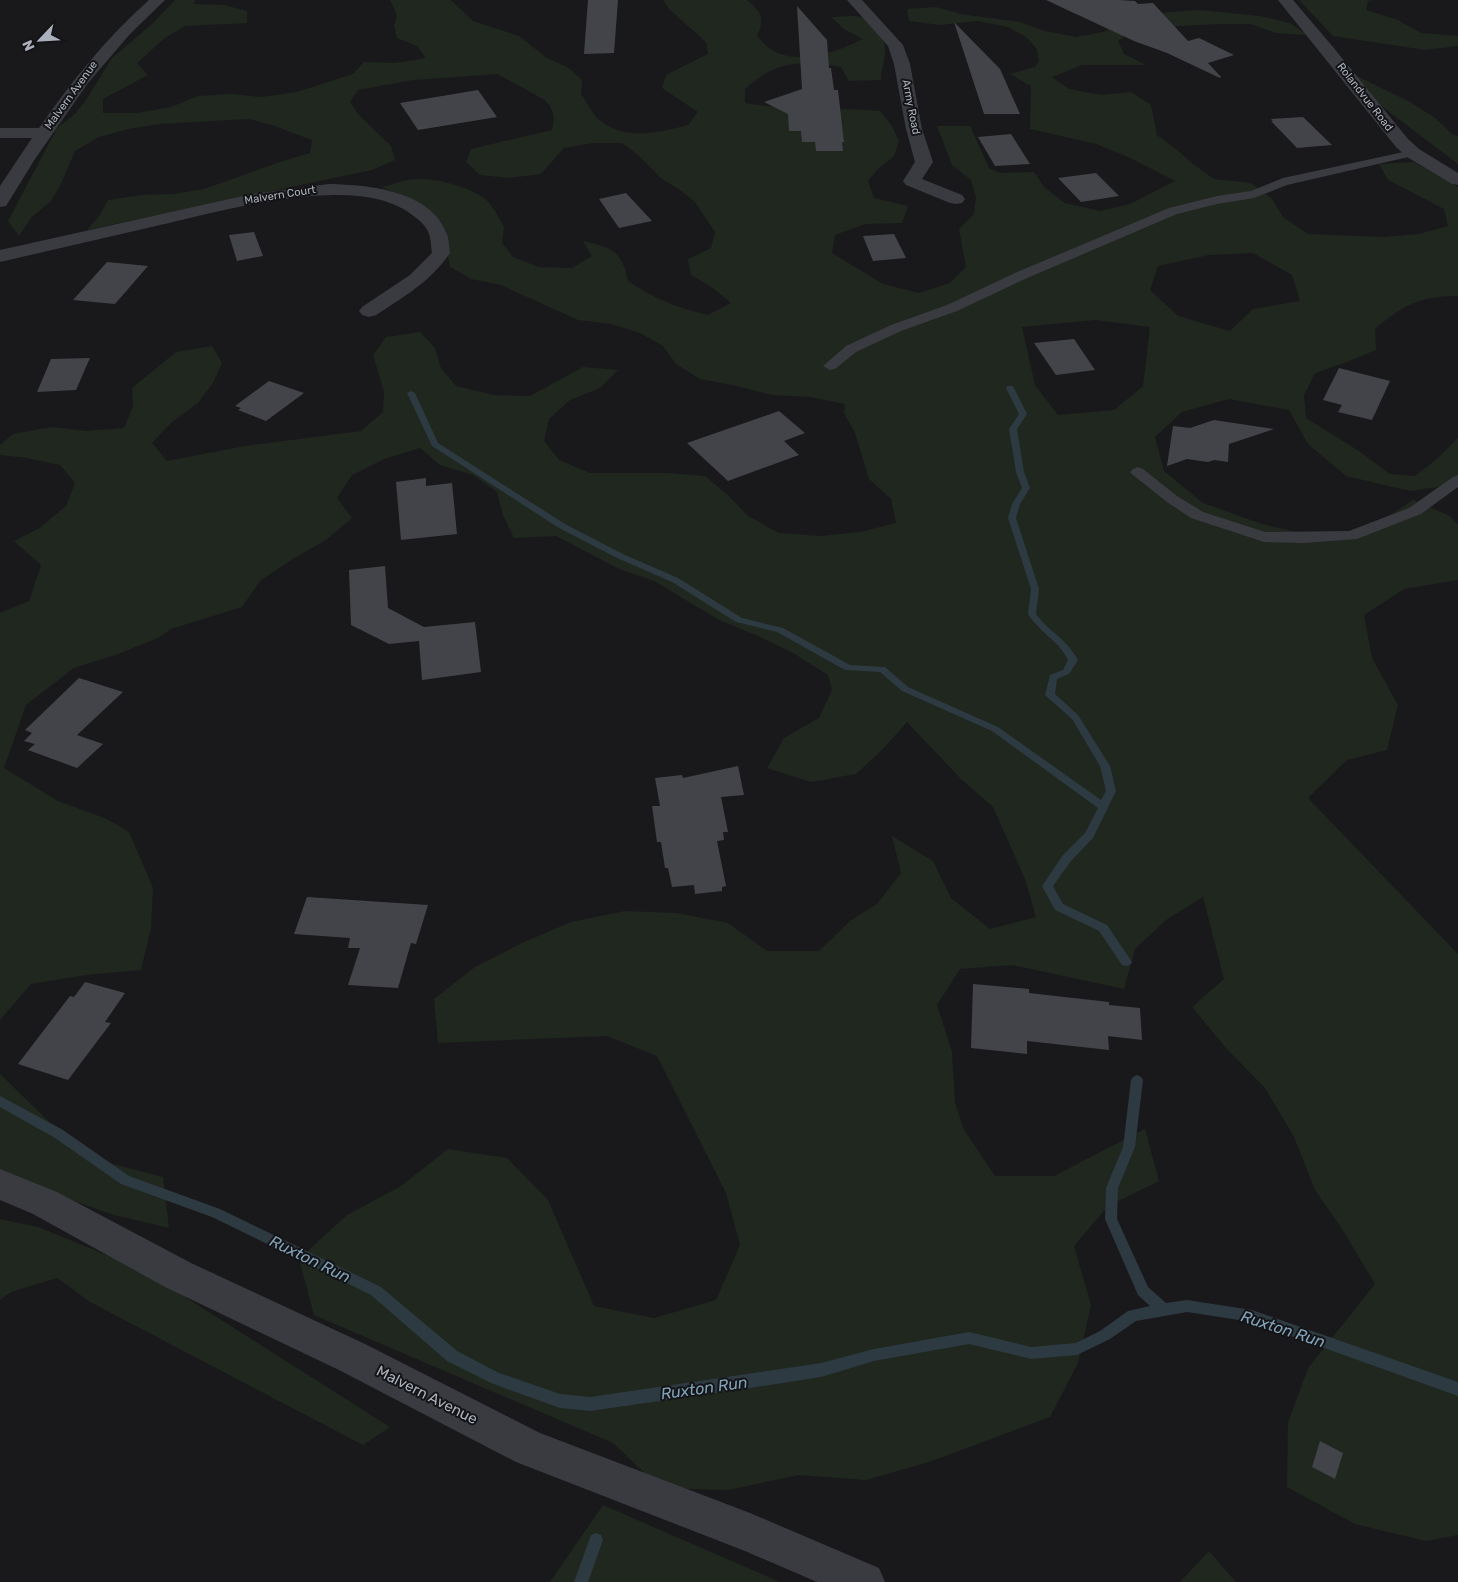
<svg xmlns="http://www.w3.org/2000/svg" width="1458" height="1582" viewBox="0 0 1458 1582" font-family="Rubik,sans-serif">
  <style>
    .green { fill: #1f271f; fill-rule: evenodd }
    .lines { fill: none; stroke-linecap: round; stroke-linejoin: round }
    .stream { fill: #2e3a41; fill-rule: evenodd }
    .building { fill: #434449 }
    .service { fill: #3a3b41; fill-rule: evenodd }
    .minor { fill: #3a3b41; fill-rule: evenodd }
    .labels { text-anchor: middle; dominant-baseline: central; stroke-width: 4; stroke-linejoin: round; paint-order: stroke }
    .far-street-label { font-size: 11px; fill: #abb1bc; stroke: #141417 }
    .near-street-label { font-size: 15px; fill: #abb1bc; stroke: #141417 }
    .near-water-label { font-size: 16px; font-style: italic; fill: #80a2b9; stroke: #141417 }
  </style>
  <rect width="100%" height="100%" fill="#19191c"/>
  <path class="green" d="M 175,0 L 195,0 L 194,4 L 224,5 L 247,11 L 247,23 L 185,26 L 165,38 L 137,63 L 148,75 L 103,99 L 103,113 L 137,113 L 171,107 L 198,96 L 231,94 L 262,97 L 297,92 L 353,74 L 364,62 L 395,63 L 426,58 L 417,46 L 397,38 L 394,26 L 397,15 L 390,0 L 451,0 L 473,21 L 519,36 L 547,58 L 569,68 L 582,80 L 581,94 C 587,102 593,116 602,122 C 628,141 660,132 688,125 L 698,112 L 662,88 L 666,75 L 708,54 L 706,42 L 669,9 L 663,0 L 747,0 C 762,12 765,18 757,36 C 761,40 764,44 768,47 C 795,68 837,52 863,39 L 844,29 L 831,17 C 840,17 855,14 863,18 C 876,24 886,39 885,53 C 884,62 881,71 881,80 L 849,81 L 841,67 C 801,60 775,61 745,89 L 745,103 C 790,111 835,107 880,111 L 892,126 L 899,141 L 894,156 L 877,170 L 868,181 L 874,198 L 908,206 L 902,223 L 865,224 L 835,235 L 832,253 L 883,284 L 919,293 L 950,283 L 966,267 L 959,229 L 974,214 L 976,197 L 971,180 L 952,165 L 937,126 L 970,126 L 989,168 L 1000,173 L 1034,172 L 1045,188 L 1065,203 L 1100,211 L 1130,204 L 1175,181 L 1126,156 L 1096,144 L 1030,129 L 1031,86 L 1010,74 L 1035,67 L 1039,61 L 1037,49 L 1026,37 L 1008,27 L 978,21 L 940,25 L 909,21 L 907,9 L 936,7 L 961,14 L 1020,22 L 1045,31 L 1076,37 L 1103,32 L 1144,17 L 1168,12 L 1199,10 L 1260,16 L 1290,23 L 1307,35 L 1276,33 L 1250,24 L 1219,24 L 1161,27 L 1133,31 L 1118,41 L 1124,54 L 1146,65 L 1082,65 L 1052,77 L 1069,89 L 1101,95 L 1131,92 L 1151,105 L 1157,135 L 1176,149 L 1193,164 L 1214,179 L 1251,183 L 1272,199 L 1283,217 L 1308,234 L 1383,237 L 1419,234 L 1448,226 L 1444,209 L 1388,180 L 1379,164 L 1414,162 L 1458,187 L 1458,296 C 1420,296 1403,305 1375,329 L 1376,350 L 1347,362 L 1315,373 L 1304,395 L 1306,418 L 1359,451 L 1390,474 L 1415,476 L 1438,458 L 1458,438 L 1458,484 L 1410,491 L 1346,476 L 1308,444 L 1289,410 L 1229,399 L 1182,412 L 1155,437 L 1164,471 L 1203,503 L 1262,524 L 1326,539 L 1377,524 L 1413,500 L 1450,516 L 1458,525 L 1458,580 L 1404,589 L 1364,615 L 1372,658 L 1398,705 L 1387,750 L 1347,760 L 1308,798 L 1458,954 L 1458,1535 L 1426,1541 L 1355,1524 L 1287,1487 L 1288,1423 L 1308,1368 L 1375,1284 L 1342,1229 L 1315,1190 L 1294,1137 L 1265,1088 L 1226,1048 L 1192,1007 L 1224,979 L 1203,897 L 1166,920 L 1135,949 L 1124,989 L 1012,965 L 960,969 L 937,1005 L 952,1052 L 955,1102 L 963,1128 L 995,1176 L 1054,1176 L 1145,1129 L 1159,1181 L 1108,1206 L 1074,1246 L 1091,1305 L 1078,1363 L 1050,1417 L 929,1462 L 866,1480 L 799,1475 L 728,1490 L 660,1488 L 613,1443 L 314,1315 L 299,1259 L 347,1215 L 401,1186 L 448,1149 L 507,1158 L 548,1200 L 594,1306 L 654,1318 L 716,1300 L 740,1245 L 726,1193 L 657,1056 L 607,1036 L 438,1043 L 434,999 L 475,967 L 522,943 L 571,922 L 625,911 L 677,913 L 728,923 L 767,951 L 819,951 L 851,920 L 877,904 L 901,873 L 892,836 L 933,861 L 951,898 L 990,929 L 1036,917 L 1025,879 L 993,807 L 961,779 L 907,722 L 884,748 L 856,774 L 811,782 L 767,768 L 784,738 L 819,718 L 832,690 L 828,675 L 793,653 L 756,635 L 719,620 L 654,581 L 619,569 L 556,536 L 514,538 L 503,515 L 497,492 L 473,475 L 440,465 L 420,448 L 384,459 L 352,475 L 337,498 L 352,518 L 326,540 L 291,560 L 260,581 L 242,607 L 171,629 L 158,638 L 118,654 L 74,668 L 26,705 L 4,768 L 58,801 L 107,819 L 129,832 L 153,888 L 151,928 L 141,970 L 86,975 L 31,984 L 0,1020 L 0,613 L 29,601 L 41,565 L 14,541 L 40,528 L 66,506 L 75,483 L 60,465 L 27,458 L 0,455 L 0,445 L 13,434 L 51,427 L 86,431 L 124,428 L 133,407 L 132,388 L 176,352 L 212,346 L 222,363 L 213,383 L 198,403 L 172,422 L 152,443 L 167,461 L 245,446 L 361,431 L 383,412 L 384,392 L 373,355 L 386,337 L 420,332 L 435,348 L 441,368 L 456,386 L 494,395 L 530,396 L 583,367 L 618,370 L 600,388 L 570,400 L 549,419 L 544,441 L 559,460 L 590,473 L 667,473 L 705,476 L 728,495 L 748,516 L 779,533 L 821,536 L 860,532 L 896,523 L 891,499 L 869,479 L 855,433 L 844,413 L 845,404 L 810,397 L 772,395 L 737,386 L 700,379 L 676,364 L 663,346 L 640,333 L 611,324 L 578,320 L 501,285 L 471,279 L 450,267 L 447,252 L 447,232 L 437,218 L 403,196 L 382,187 C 391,185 400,181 409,180 C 430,176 467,186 484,198 C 493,205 499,218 504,227 L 502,243 L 513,257 L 539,267 L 572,268 L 592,256 L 583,241 C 612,248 621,249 628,281 C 653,298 678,308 708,315 L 731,303 L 713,288 L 691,275 L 688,259 L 711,248 L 715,232 L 695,202 L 680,190 L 662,179 L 637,154 L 622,143 L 593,143 L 564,148 L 541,174 L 509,178 L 480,175 L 466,162 L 471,149 L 552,130 C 555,117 554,110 545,100 L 497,74 L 413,80 L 358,90 L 350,102 L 358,114 L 391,146 L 395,160 L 372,170 L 87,230 L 100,215 L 108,200 L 140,195 L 173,194 L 204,189 L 283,161 L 310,153 L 312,140 L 272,125 L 249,119 L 159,124 L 129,129 L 99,137 L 75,151 L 61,184 L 51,201 L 31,218 L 19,236 L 8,221 L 57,128 L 75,114 L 86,100 L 112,58 L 151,25 ZM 1253,253 L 1292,275 L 1300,301 L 1253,309 L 1230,331 L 1178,316 L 1150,290 L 1158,266 L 1209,255 ZM 1095,320 L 1150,327 L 1143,386 L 1114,410 L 1058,415 L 1035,385 L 1022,327 Z
    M 1299,0 L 1372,0 L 1368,1 L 1366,10 L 1398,20 L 1421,33 L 1458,36 L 1458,46 L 1425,50 L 1333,36 Z
    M 1353,74 L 1410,102 L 1434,117 L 1453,135 L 1458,136 L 1458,164 L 1380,105 Z
    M 0,1074 L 65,1137 L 109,1163 L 163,1177 L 169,1228 L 114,1215 L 0,1175 Z
    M 0,1219 L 38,1227 L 141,1269 L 390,1427 L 363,1445 L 90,1302 L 57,1278 L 11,1292 L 0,1300 Z
    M 603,1505 L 780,1582 L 550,1582 Z
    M 1209,1551 L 1236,1582 L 1180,1582 Z"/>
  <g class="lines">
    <path class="stream" d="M 1007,386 L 1013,386 L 1027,414 L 1017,429 L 1024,472 L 1030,488 L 1020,504 L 1016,518 L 1039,589 L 1036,614 C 1049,632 1066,638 1078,660 L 1069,674 L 1057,679 L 1055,694 L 1078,715 L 1110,766 L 1116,791 L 1093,838 L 1071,861 L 1053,886 L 1063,904 L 1107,925 L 1132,962 L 1130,965 L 1126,966 L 1122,965 L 1099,931 L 1055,910 L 1042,886 L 1063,855 L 1085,833 L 1098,808 L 992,731 L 902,691 L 880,672 L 845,670 L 777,632 L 736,622 L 672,582 L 617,558 L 559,528 L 432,446 L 407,393 L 411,391 L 415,393 L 438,443 L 565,524 L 623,554 L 678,578 L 742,618 L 783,628 L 850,665 L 885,667 L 908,687 L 998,727 L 1101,800 L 1106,791 L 1100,766 L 1072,719 L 1045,695 L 1050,675 L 1063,670 L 1068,660 C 1059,641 1039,632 1028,614 L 1031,589 L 1008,518 L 1012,504 L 1022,488 L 1016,472 L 1009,429 L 1019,414 L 1006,388 Z
      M 1137,1075 L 1141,1077 L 1143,1080 L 1135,1147 L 1118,1188 L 1117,1219 L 1148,1287 L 1166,1303 L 1187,1300 L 1252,1310 L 1458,1382 L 1458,1396 L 1252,1322 L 1187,1312 L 1136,1321 L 1110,1339 L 1077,1355 L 1031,1359 L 969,1344 L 874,1361 L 821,1377 L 750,1388 L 590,1411 L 560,1408 L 491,1383 L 447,1361 L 371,1295 L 212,1217 L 121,1184 L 55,1138 L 0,1107 L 0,1096 L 63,1130 L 129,1176 L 220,1209 L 381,1287 L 457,1351 L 499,1373 L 560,1394 L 590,1397 L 821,1363 L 874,1349 L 969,1332 L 1031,1347 L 1076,1343 L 1100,1331 L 1128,1311 L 1150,1306 L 1138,1295 L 1105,1219 L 1106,1188 L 1123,1147 L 1131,1080 L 1133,1077 Z
      M 596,1533 L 601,1535 L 603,1540 L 588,1582 L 574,1582 L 591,1535 Z"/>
  </g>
  <path class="building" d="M 588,0 L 618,0 L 614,53 L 584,54 Z
    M 1046,0 L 1119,0 L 1135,1 L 1138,4 L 1153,3 L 1188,41 L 1199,38 L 1234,55 L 1208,63 L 1221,77 L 1220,78 L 1167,53 L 1134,41 Z
    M 797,6 L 827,40 L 829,68 L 831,68 L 834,90 L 838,90 L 844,142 L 842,142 L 843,151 L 816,151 L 815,142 L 802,142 L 801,131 L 789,131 L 788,114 L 764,102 L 802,89 Z
    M 954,22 L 1000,69 L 1020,114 L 984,114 Z
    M 478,90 L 497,117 L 418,130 L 400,103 Z
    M 1303,117 L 1332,145 L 1297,148 L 1271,121 L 1273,121 L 1271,119 Z
    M 1011,134 L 1030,164 L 995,166 L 978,137 Z
    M 1096,173 L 1119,196 L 1081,202 L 1058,178 Z
    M 626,193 L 652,221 L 619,228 L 599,199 Z
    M 254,232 L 263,256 L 237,261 L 229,235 Z
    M 894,234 L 906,258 L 873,261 L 863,236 Z
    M 107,262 L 148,266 L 115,304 L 73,300 Z
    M 1074,339 L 1095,370 L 1056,375 L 1034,343 Z
    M 90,358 L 76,390 L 37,392 L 51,359 Z
    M 1339,368 L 1390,381 L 1372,420 L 1338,412 L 1342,405 L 1323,400 Z
    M 269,381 L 304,393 L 266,421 L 238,410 L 241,408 L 235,406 Z
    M 779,411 L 805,433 L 784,441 L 799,455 L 728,481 L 687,443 Z
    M 1214,420 L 1274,429 L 1229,444 L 1228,462 L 1214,460 L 1208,462 L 1187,459 L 1167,466 L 1173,426 L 1190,428 Z
    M 426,478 L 426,486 L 452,483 L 457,534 L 401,540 L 396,482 Z
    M 385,566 L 388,608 L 424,627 L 475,622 L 481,672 L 422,680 L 419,641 L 389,644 L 351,625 L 349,570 Z
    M 79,678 L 123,692 L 77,735 L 103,744 L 77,768 L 28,750 L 35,744 L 24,741 L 32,733 L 25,730 Z
    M 738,766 L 744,795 L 721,797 L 728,832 L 723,832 L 724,840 L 717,841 L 726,886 L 722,887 L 722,891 L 695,894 L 694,885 L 672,887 L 668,868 L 665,868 L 661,842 L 657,842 L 652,806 L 660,806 L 655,778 L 682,775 L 683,778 Z
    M 307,897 L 428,905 L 416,944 L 411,943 L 398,988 L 348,985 L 360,948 L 348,948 L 350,938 L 294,934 Z
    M 85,982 L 125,993 L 105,1022 L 111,1023 L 68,1080 L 18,1064 L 70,996 L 74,997 Z
    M 973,984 L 1029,989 L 1029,993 L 1109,1002 L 1109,1005 L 1140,1008 L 1142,1040 L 1108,1036 L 1109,1050 L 1027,1041 L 1027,1054 L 971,1048 Z
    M 1320,1441 L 1343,1453 L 1335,1479 L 1312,1467 Z"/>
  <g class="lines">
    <path class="service" d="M 1413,150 L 1419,153 L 1417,155 L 1287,185 L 1254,198 L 1217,204 L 1177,214 L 1025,279 L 957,311 L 901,331 L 856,352 L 835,369 L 830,370 L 823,366 L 846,346 L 891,325 L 947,305 L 1015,273 L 1169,208 L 1217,196 L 1251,191 L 1283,178 Z
      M 1138,467 L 1143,469 L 1177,496 L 1203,512 L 1265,532 L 1349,531 L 1409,508 L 1453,477 L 1458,475 L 1458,487 L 1421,514 L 1357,539 L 1304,543 L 1264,542 L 1191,518 L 1167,502 L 1133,475 L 1130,472 L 1133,469 Z"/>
    <path class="minor" d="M 149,0 L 165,0 L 130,34 L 88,83 L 35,159 L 6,206 L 0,207 L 0,186 L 32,138 L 0,138 L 0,128 L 39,128 C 72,81 106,38 149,0 Z
      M 847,0 L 862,0 L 903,45 L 910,64 L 922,129 L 933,162 L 922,179 L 962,195 L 965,199 L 962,203 L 956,204 L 950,203 L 906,185 L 903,181 L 915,162 L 906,129 L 894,64 L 888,46 Z
      M 1278,0 L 1293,0 L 1333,47 L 1408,139 L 1419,149 L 1458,173 L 1458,185 L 1452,184 L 1407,157 L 1396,147 Z
      M 329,184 C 369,185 430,190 447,234 C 449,240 449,247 450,253 C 431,281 404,297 376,315 L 369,317 L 362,315 L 359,311 L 362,307 L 410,275 L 432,253 C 431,247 431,239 429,234 C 426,225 419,220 411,214 C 355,171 220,212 156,226 C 104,238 52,250 0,262 L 0,250 L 252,194 Z
      M 0,1169 L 57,1192 L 191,1263 L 365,1344 L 540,1433 L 750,1513 L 879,1568 L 885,1582 L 817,1582 L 745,1551 L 516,1462 L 339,1370 L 165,1287 L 33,1214 L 0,1200 Z"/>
  </g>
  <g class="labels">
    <g class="far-street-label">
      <text transform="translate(71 95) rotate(-54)">Malvern Avenue</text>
      <text transform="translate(1365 97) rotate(52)">Rolandvue Road</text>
      <text transform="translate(911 107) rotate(79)">Army Road</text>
      <text transform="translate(280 195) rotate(-9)">Malvern Court</text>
    </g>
    <g class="near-street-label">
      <text transform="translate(427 1395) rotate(27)">Malvern Avenue</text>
    </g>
    <g class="near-water-label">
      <text transform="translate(310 1259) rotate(26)">Ruxton Run</text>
      <text transform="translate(1283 1329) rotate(18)">Ruxton Run</text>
      <text transform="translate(704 1388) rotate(-8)">Ruxton Run</text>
    </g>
  </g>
  <g transform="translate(40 40) rotate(245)" stroke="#141417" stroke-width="4" paint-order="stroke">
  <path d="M0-4L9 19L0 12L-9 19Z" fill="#abb1bc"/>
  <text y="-8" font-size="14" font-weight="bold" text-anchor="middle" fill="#abb1bc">N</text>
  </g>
</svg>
